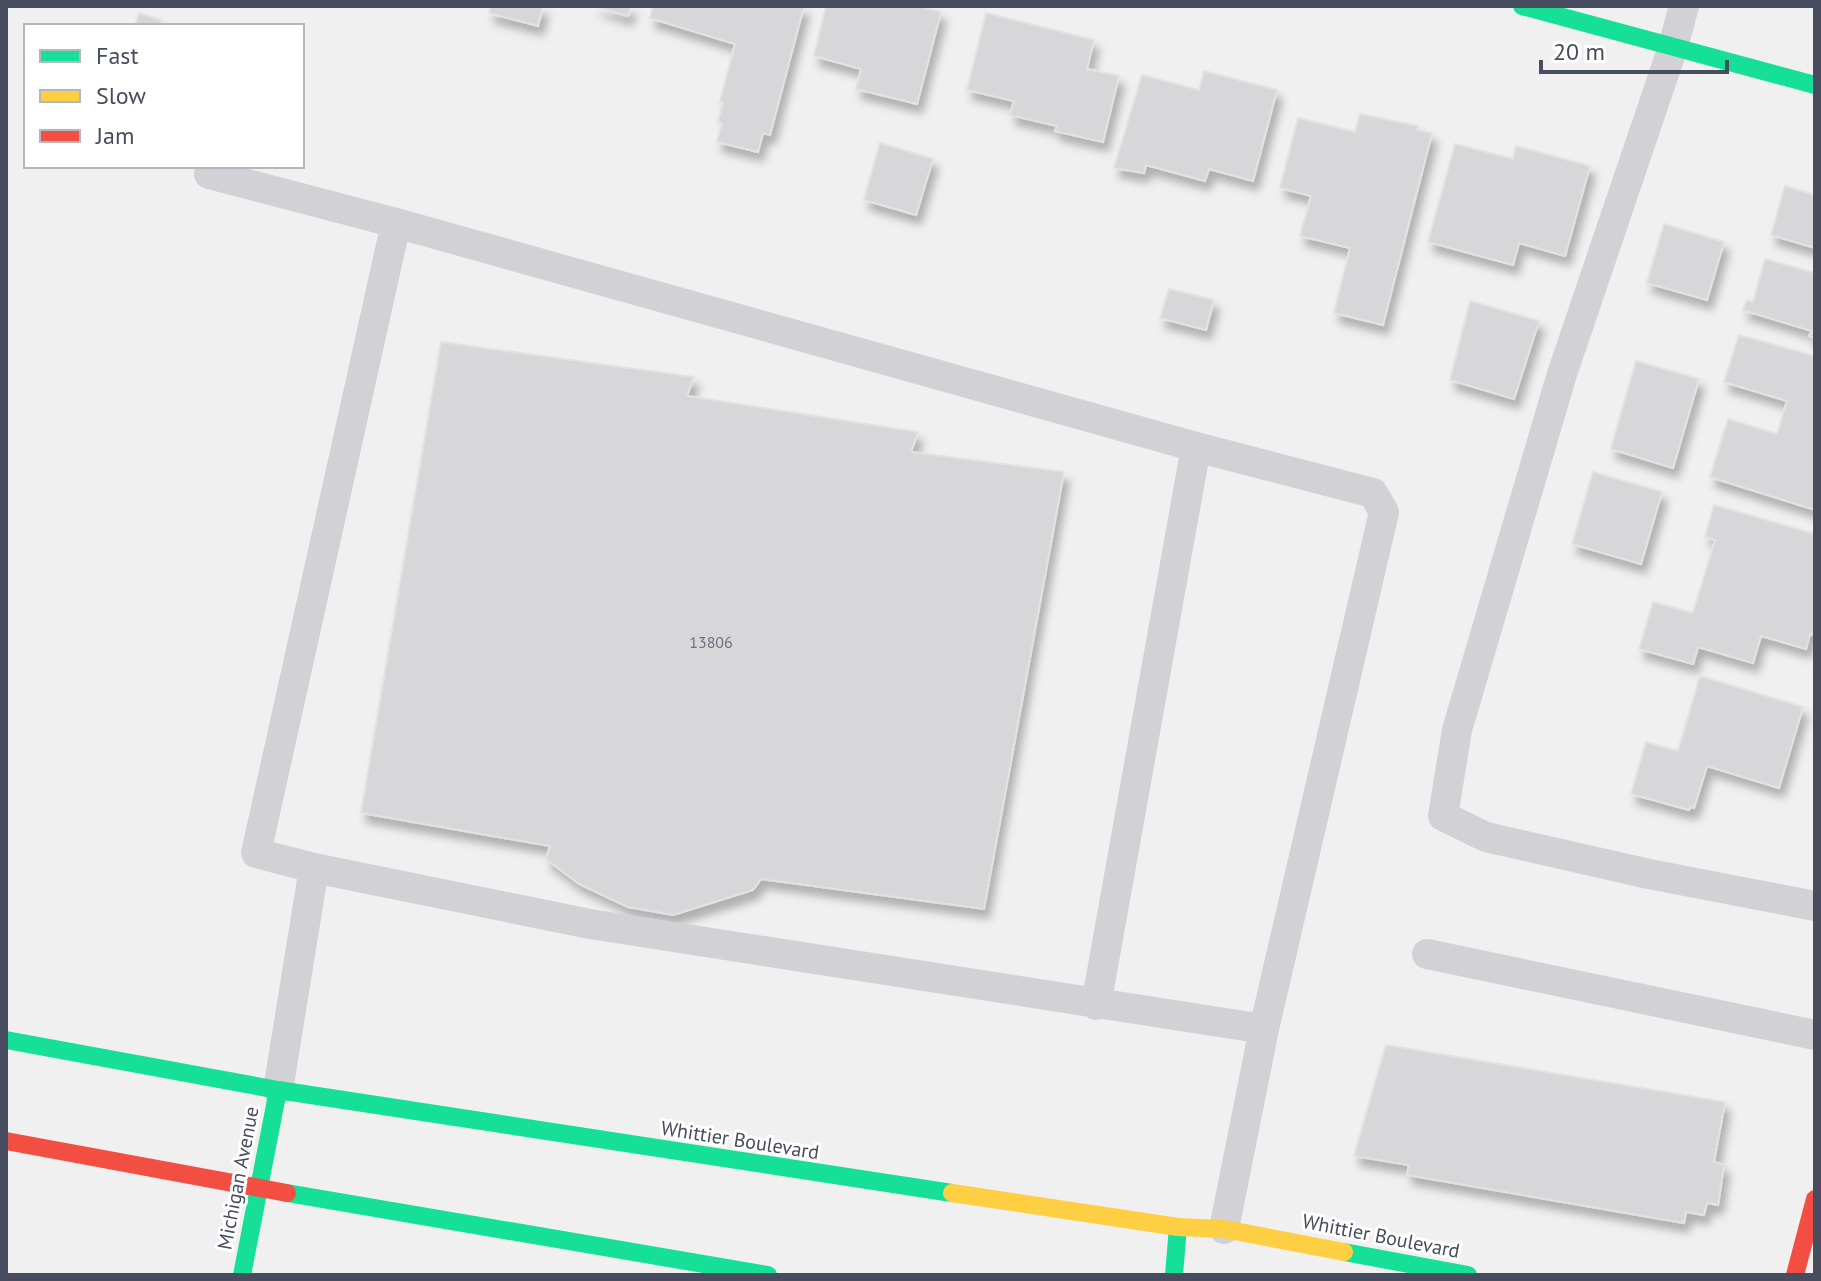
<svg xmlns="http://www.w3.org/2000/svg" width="1821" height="1281" viewBox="0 0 1821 1281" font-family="'PT Sans',sans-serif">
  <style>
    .building { fill: #d7d7d9; stroke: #e2e2e3; stroke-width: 2; filter: url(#shadow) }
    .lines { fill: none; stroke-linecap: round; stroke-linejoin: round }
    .lane { stroke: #d2d2d6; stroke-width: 30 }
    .fast { stroke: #16e098; stroke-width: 18 }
    .slow { stroke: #ffcf43; stroke-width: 18 }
    .jam { stroke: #f24e42; stroke-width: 18 }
    .labels { text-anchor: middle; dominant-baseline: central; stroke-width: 6; stroke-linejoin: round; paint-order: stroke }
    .number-label { font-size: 16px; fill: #6d717f }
    .street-label { font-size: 20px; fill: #474c5e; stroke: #fff }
  </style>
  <defs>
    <filter id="shadow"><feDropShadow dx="5" dy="9" stdDeviation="4" flood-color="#0004"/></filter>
  </defs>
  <rect width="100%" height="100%" fill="#f1f0f0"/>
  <path class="building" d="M 491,6 L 543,6 L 538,26 L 489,13 Z
    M 594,6 L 631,6 L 628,16 Z
    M 653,6 L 804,6 L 770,135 L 763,133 L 758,152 L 717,142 L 722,123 L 718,122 L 723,102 L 720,102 L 735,44 L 650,18 Z
    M 826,6 L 918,6 L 941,12 L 917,104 L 856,89 L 861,69 L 814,56 Z
    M 139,13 L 161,20 L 159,26 L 135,26 Z
    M 986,13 L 1094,40 L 1087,69 L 1119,76 L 1103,142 L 1055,131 L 1057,126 L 1010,115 L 1014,101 L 967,90 Z
    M 1204,71 L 1277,90 L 1253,181 L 1209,169 L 1205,181 L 1146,165 L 1144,173 L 1114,168 L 1142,75 L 1199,90 Z
    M 1360,114 L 1418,126 L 1417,130 L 1432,133 L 1383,325 L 1334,313 L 1350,248 L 1300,236 L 1311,196 L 1280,188 L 1298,118 L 1355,132 Z
    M 880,143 L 933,159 L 916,215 L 864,200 Z
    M 1455,144 L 1513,159 L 1516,146 L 1590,166 L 1565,256 L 1519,243 L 1513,265 L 1428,242 Z
    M 1785,186 L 1815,195 L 1815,248 L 1771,235 Z
    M 1664,224 L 1724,242 L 1707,300 L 1647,283 Z
    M 1765,259 L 1815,273 L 1815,338 L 1809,336 L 1812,331 L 1743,310 L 1747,300 L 1753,302 Z
    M 1169,289 L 1214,300 L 1206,330 L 1160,318 Z
    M 1470,301 L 1539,321 L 1514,399 L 1450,380 Z
    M 1739,335 L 1815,356 L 1815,510 L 1710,477 L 1728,419 L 1777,434 L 1787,401 L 1724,382 Z
    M 441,342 L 694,377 L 687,396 L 918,432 L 911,452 L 1064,472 L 984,909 L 761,879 L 753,890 L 673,915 L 628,907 L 579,884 L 546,859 L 550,846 L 361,813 Z
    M 1636,361 L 1699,379 L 1673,468 L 1611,449 Z
    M 1593,472 L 1662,492 L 1641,564 L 1572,544 Z
    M 1714,505 L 1815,534 L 1815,635 L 1810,634 L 1806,649 L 1761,636 L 1753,663 L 1698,647 L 1693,664 L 1639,649 L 1653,602 L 1693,613 L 1715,540 L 1705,537 Z
    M 1700,676 L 1803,707 L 1779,788 L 1707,766 L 1694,808 L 1690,807 L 1689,810 L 1631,794 L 1646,742 L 1678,751 Z
    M 1386,1045 L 1725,1102 L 1714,1162 L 1724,1165 L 1718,1205 L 1707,1203 L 1704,1215 L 1686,1212 L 1684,1223 L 1407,1175 L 1409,1165 L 1354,1156 Z"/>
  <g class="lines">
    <path class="lane" d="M 1684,6 L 1673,47 L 1562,374 L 1457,730 L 1443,816 L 1486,837 L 1649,874 L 1815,906
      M 209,174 L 396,223
      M 314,868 L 256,853 L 396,223 L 1196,447 L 1373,493 L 1384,512 L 1264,1029
      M 1427,954 L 1815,1035
      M 1096,1005 L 1196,447
      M 278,1090 L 314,868 L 590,924 L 1264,1029 L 1224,1229"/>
    <path class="fast" d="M 1522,6 L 1815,85
      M 6,1040 L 278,1090 L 952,1193
      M 287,1193 L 768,1275
      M 1344,1252 L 1468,1275
      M 242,1275 L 278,1090
      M 1174,1275 L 1178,1227"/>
    <path class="slow" d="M 952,1193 L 1178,1227 L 1224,1229 L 1344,1252"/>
    <path class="jam" d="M 6,1141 L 287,1193
      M 1795,1275 L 1815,1199"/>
  </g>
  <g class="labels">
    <g class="number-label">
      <text x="711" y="642">13806</text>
    </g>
    <g class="street-label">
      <text transform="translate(740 1140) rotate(9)">Whittier Boulevard</text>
      <text transform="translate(238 1178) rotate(-79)">Michigan Avenue</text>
      <text transform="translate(1381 1236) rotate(11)">Whittier Boulevard</text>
    </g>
  </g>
  <rect width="1821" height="1281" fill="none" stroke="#474c5e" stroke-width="16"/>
  <rect x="24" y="24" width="280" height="144" fill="#ffffff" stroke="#b5b7bf" stroke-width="2"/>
  <rect x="40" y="50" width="40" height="12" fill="#16e098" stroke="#b5b7bf" stroke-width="2"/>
  <text x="96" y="64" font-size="24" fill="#474c5e">Fast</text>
  <rect x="40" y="90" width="40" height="12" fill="#ffcf43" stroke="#b5b7bf" stroke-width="2"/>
  <text x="96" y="104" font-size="24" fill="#474c5e">Slow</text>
  <rect x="40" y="130" width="40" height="12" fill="#f24e42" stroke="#b5b7bf" stroke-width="2"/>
  <text x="96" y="144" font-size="24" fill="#474c5e">Jam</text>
  <path d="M1541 60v12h186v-12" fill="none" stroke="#474c5e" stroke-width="4"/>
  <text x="1553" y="60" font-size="24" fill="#474c5e" stroke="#ffffff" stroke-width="6" paint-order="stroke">20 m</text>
</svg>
